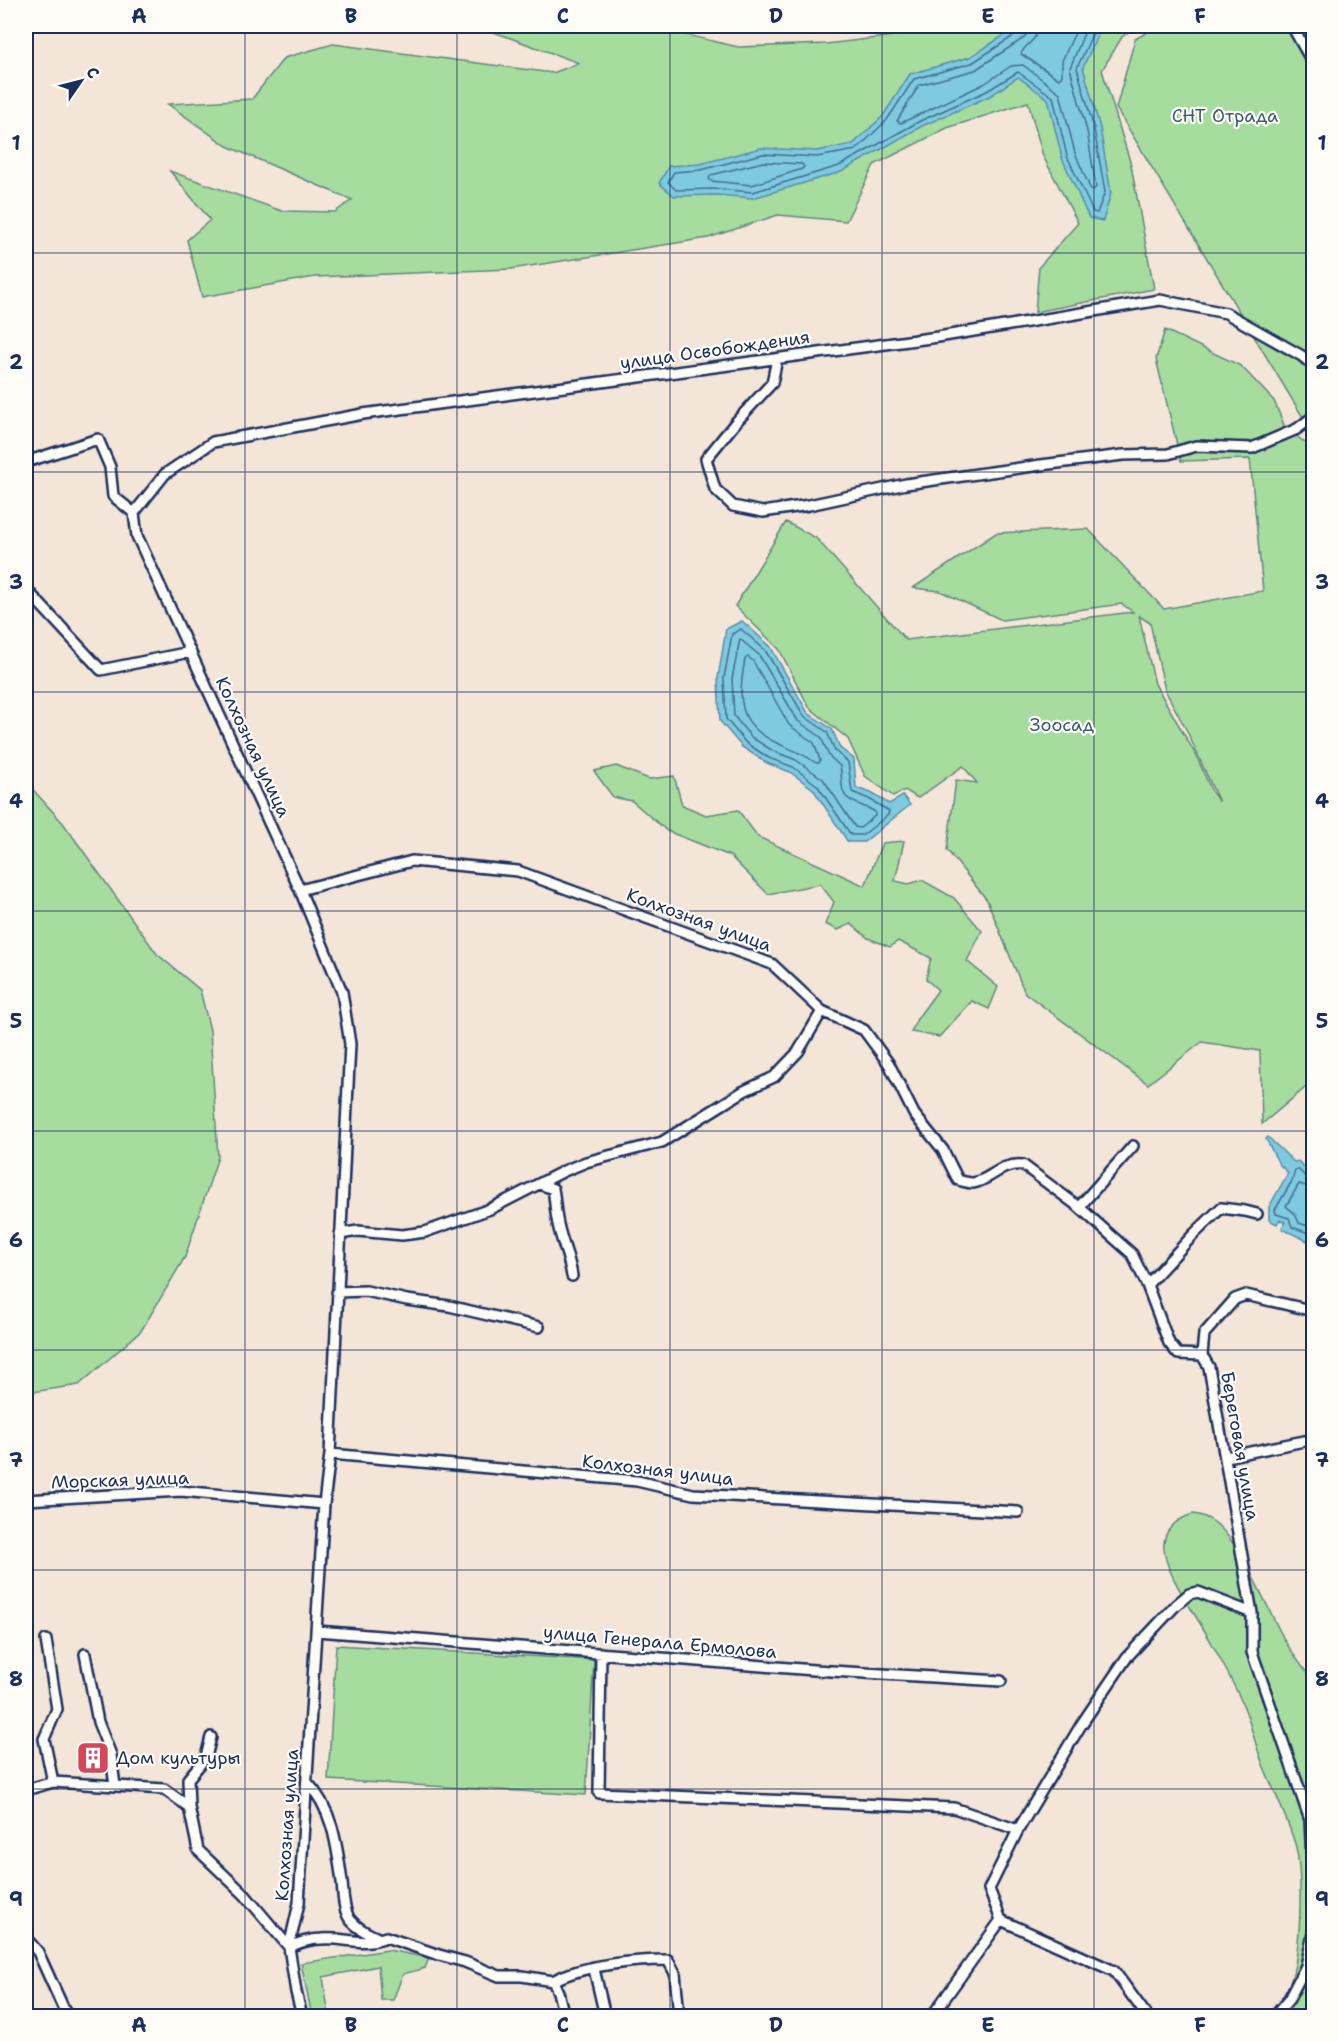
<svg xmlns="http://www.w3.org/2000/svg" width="1339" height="2042" viewBox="0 0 1339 2042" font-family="'Shantell Sans',sans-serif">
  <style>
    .green { fill: #a7dc9f; stroke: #61867e; stroke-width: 1.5; fill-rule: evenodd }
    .water { fill: #7fcadf; stroke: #578cab; stroke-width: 1.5 }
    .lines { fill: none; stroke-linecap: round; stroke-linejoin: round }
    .shore { stroke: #436d92; stroke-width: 1.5 }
    .minor-casing { stroke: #1b2f5e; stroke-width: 14 }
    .minor { stroke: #fdfcf7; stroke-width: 9 }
    .grid { fill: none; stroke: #1b2f5e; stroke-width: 1.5; stroke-opacity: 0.55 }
    .labels { text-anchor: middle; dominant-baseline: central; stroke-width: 4.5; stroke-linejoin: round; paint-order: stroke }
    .park-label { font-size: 18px; fill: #3e5a6e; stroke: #fdfcf7 }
    .street-label { font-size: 18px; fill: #1b2f5e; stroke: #fdfcf7 }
    .poi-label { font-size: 18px; fill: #1b2f5e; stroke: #fdfcf7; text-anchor: start }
    .neatline { fill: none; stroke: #1b2f5e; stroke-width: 2 }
    .grid-label { font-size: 20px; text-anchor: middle; font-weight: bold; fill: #1b2f5e }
  </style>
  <rect width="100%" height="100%" fill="#f3e5d7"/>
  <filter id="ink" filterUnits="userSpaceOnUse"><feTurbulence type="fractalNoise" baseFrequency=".0167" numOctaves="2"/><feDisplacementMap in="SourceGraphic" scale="12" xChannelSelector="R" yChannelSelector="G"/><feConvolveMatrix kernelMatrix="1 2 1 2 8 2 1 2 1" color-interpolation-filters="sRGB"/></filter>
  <g filter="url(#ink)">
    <path class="green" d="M 459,26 L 649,26 L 738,47 L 826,44 L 902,35 L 955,26 L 1137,26 L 1122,37 L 1102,70 L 1131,165 L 1154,289 L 1035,312 L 1039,267 L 1078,223 L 1043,156 L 1028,102 L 947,128 L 874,165 L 846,221 L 778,215 L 708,238 L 511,269 L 315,277 L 202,297 L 187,240 L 210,220 L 170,171 L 282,211 L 335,212 L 352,200 L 227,146 L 168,104 L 252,99 L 284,58 L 333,44 L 553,73 L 579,63 L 491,31 Z
      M 1159,26 L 1313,26 L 1313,434 L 1116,108 L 1135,39 Z
      M 1165,330 L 1241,366 L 1274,401 L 1285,427 L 1313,449 L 1313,1084 L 1311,1083 L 1262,1124 L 1260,1051 L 1202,1042 L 1148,1084 L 1025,993 L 987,900 L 947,850 L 956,780 L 977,783 L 963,766 L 918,798 L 905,790 L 893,796 L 865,776 L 848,739 L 809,707 L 779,649 L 735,606 L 786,522 L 816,538 L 906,640 L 1133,612 L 1122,604 L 1002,620 L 940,591 L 913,588 L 996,533 L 1088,529 L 1164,609 L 1263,591 L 1250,459 L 1181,461 L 1156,359 ZM 1139,616 L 1150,623 L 1165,690 L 1187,731 L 1219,802 L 1212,792 L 1196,755 L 1155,684 Z
      M 616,766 L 649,779 L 674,776 L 682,805 L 706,815 L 738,810 L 758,837 L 865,886 L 882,843 L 904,841 L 895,881 L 909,884 L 922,880 L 954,898 L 982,931 L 967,961 L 998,987 L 989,1009 L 972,1001 L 939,1037 L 911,1032 L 917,1019 L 938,990 L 926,979 L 931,958 L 898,941 L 890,947 L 868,938 L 851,924 L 838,930 L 825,924 L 834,902 L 820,884 L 768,894 L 730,856 L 667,831 L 632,801 L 613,797 L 594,771 Z
      M 26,782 L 63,823 L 157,954 L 200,990 L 210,1030 L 218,1157 L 185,1257 L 141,1331 L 79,1385 L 26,1393 Z
      M 1193,1514 C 1201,1515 1207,1517 1214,1522 C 1240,1541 1268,1610 1285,1641 C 1293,1655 1304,1668 1313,1682 L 1313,2016 L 1268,2016 C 1276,2006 1285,1996 1290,1983 C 1301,1954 1303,1877 1296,1847 C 1288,1819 1275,1794 1264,1767 C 1257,1750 1253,1733 1247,1715 C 1238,1690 1224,1666 1211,1642 C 1198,1617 1166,1576 1164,1549 C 1162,1530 1177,1519 1193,1514 Z
      M 336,1645 L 594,1660 L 586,1795 L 328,1780 Z
      M 388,1950 L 429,1958 L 425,1968 L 403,1974 L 393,2000 L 381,2000 L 378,1966 L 323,1977 L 329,2016 L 312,2016 L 301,1963 Z"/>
    <path class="water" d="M 1019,26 L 1102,26 L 1083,67 L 1100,128 L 1111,193 L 1103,221 L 1089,218 L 1062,158 L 1048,99 L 1018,77 L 990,96 L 922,126 L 841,172 L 753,198 L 716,195 L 674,196 L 659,183 L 669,166 L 700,164 L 761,148 L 817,151 L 853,144 L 883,116 L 910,74 L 970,57 Z
      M 742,621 L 770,646 L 808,713 L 832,729 L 840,748 L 854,759 L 856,788 L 871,793 L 889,804 L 903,796 L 910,805 L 864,842 L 848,842 L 813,789 L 790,772 L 767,763 L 742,747 L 720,721 L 718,678 L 726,629 Z
      M 1268,1137 L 1294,1162 L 1298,1161 L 1313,1176 L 1314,1238 L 1310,1242 L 1282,1229 L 1285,1222 L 1279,1220 L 1277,1224 L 1269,1220 L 1269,1207 L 1288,1173 L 1279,1164 L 1266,1139 Z"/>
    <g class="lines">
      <path class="shore" d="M 1021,26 L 1018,33 L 972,63 L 914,79 L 887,120 L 856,150 L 817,157 L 762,154 L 701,170 L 674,172 L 668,182 L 676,190 L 716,189 L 753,192 L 839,166 L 920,121 L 987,91 L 1018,72 L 1053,97 L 1067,156 L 1093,212 L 1097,213 L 1105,192 L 1094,129 L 1077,68 L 1096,26
        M 1029,26 L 1028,32 L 1024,38 L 975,70 L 919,85 L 897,121 L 901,123 L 984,84 L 1011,66 L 1023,65 L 1060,93 L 1075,153 L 1090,188 L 1093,190 L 1096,187 L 1087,131 L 1070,68 L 1087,26
        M 1038,26 C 1037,43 1026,42 1021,54 L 1059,79 L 1062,76 L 1062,61 L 1078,26
        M 763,162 L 802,164 L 804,167 L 802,169 L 752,185 L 711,181 L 709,179 L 711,175 Z
        M 741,629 L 765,650 L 804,716 L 827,732 L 835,751 L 848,762 L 852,792 L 869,799 L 889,811 L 888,815 L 863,835 L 851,835 L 817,785 L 793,767 L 769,758 L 746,743 L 726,719 L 724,678 L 732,634 Z
        M 740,639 L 759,655 L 798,721 L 821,737 L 829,756 L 840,766 C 842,774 841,783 843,791 C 847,804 866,805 875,812 L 875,816 L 860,828 L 855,827 L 823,779 L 796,760 L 773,751 L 751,737 L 734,716 L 732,679 Z
        M 748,657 L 753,661 L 789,725 L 814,743 L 820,760 L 819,763 L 816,763 C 804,754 793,750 779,744 C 736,725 738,699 745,659 Z
        M 1314,1180 L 1308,1179 L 1299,1170 L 1295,1170 L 1292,1181 L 1275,1210 L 1276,1214 L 1289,1218 L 1292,1227 L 1314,1235
        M 1314,1188 L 1299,1184 L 1286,1206 L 1295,1214 L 1299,1223 L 1314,1228"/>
      <defs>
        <path id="minor" d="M 1292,26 L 1314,65
          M 777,359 L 772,383 L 736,422 L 706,459 L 715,489 L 733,506 L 763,512 L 809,505 L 906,484 L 1041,465 L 1123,455 L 1168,454 L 1196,446 L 1252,448 L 1297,429 L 1314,416
          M 26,462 L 98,439 L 110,467 L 113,496 L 134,513
          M 26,589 L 101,670 L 190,652
          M 300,890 L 412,861 L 518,871 L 772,964 L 822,1011 L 864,1030 L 889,1064 L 914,1114 L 943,1150 L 958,1180 C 962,1181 968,1183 973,1183 C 989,1181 1002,1162 1023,1165 L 1079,1207
          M 1133,1146 L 1079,1207 L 1132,1254 L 1147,1285 L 1169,1343 L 1178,1354 L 1202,1355 L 1209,1367 L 1252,1613 L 1252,1652 L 1310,1820 L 1314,1906
          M 540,1184 L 553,1189 C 555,1199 555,1209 557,1219 C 560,1239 569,1255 572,1276
          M 340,1234 L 358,1231 L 402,1235 L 425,1232 L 490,1209 L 564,1171 L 586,1162 L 662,1142 L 744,1091 L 774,1077 L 798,1052 L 822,1011
          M 1147,1285 L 1194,1234 L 1221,1208 L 1245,1211 L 1257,1214
          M 337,1292 L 366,1291 L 407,1300 L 449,1306 L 539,1327
          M 1202,1355 L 1204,1334 L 1235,1299 L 1246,1295 L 1314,1311
          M 330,1454 L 637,1481 L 693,1494 L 1018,1512
          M 1226,1457 L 1314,1439
          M 26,1500 L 181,1491 L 324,1504
          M 317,1631 L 814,1670 L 1001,1681
          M 46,1640 L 57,1709 L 44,1739 L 53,1782
          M 601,1653 L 599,1793 L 954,1808 L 1018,1830
          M 85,1654 L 98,1722 L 111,1755 L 115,1786
          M 307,1782 C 333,1809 337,1846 342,1882 C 343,1893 343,1908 349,1918 C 356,1928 369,1934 380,1939
          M 26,1790 L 53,1782 L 164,1789 L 189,1807 L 198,1850 L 245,1895 L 289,1947 C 299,1943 309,1939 321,1939 C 347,1937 360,1947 386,1937 L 439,1955 L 465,1962 L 499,1976 L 522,1976 L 553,1981 L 558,1992 L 564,2016
          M 189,1807 L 188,1779 L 206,1757 L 211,1737
          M 1001,1920 L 989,1889 L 1018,1830 L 1081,1725 L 1127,1657 L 1176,1605 L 1189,1594 L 1198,1592 L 1252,1613
          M 26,1938 L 38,1952 L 67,2016
          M 594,1969 L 605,2016
          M 553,1981 C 582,1965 635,1960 668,1960 L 675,1973 L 679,2016
          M 302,2016 L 296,1992 L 289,1947 L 299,1903 L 324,1504 L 330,1454 L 350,1044 L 342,992 L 300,890 L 137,536 L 134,513 L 165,474 L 213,442 L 363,414 L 938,337 L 1160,300 L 1226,313 L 1302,356 L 1314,366
          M 932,2016 L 1001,1920 L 1114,1971 L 1147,2016
          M 1275,2016 L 1289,1999 L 1306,1966 L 1314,1929"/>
      </defs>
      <use href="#minor" class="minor-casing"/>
      <use href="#minor" class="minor"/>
    </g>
  </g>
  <path class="grid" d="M 245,26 L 245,2016M 457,26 L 457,2016M 670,26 L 670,2016M 882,26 L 882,2016M 1094,26 L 1094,2016M 26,253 L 1314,253M 26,472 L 1314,472M 26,692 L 1314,692M 26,911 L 1314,911M 26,1131 L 1314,1131M 26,1350 L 1314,1350M 26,1570 L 1314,1570M 26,1789 L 1314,1789"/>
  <defs>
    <symbol id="building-square" viewBox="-11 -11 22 22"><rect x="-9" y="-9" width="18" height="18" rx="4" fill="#d1495b" stroke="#fdfcf7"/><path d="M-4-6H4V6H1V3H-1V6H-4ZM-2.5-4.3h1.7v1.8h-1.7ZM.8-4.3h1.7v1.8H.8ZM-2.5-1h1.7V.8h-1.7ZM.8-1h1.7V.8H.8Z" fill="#fff"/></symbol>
  </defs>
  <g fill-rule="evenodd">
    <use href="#building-square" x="74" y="1739" width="38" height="38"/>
  </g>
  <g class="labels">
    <g class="park-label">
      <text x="1225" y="116">СНТ Отрада</text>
      <text x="1062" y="725">Зоосад</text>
    </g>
    <g class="street-label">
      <text transform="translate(715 350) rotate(-8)">улица Освобождения</text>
      <text transform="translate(253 747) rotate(65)">Колхозная улица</text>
      <text transform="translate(699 920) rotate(20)">Колхозная улица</text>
      <text transform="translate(1240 1446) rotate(80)">Береговая улица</text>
      <text transform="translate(658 1470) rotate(7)">Колхозная улица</text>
      <text transform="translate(120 1480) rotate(-2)">Морская улица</text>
      <text transform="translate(660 1642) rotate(5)">улица Генерала Ермолова</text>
      <text transform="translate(287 1825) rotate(-86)">Колхозная улица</text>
    </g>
    <g class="poi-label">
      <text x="116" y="1758">Дом культуры</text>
    </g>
  </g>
  <rect width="1339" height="2042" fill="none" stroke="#fdfcf7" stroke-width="66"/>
  <g transform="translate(81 81) rotate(55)" stroke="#fdfcf7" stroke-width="4.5" paint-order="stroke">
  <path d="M0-4.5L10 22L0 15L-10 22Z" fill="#1b2f5e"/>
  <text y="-9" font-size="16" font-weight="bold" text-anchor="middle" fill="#1b2f5e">С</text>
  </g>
  <rect x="33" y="33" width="1273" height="1976" class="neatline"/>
  <g class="grid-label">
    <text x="139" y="23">A</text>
    <text x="351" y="23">B</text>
    <text x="563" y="23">C</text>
    <text x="776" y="23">D</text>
    <text x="988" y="23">E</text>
    <text x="1200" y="23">F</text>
    <text x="16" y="150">1</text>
    <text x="1322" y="150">1</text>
    <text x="16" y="369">2</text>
    <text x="1322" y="369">2</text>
    <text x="16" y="589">3</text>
    <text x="1322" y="589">3</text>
    <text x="16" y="808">4</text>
    <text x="1322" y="808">4</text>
    <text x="16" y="1028">5</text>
    <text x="1322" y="1028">5</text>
    <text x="16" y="1247">6</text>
    <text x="1322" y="1247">6</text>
    <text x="16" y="1467">7</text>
    <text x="1322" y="1467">7</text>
    <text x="16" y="1686">8</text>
    <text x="1322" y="1686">8</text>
    <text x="16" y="1906">9</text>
    <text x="1322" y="1906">9</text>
    <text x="139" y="2032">A</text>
    <text x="351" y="2032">B</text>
    <text x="563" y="2032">C</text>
    <text x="776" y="2032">D</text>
    <text x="988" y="2032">E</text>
    <text x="1200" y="2032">F</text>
  </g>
</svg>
